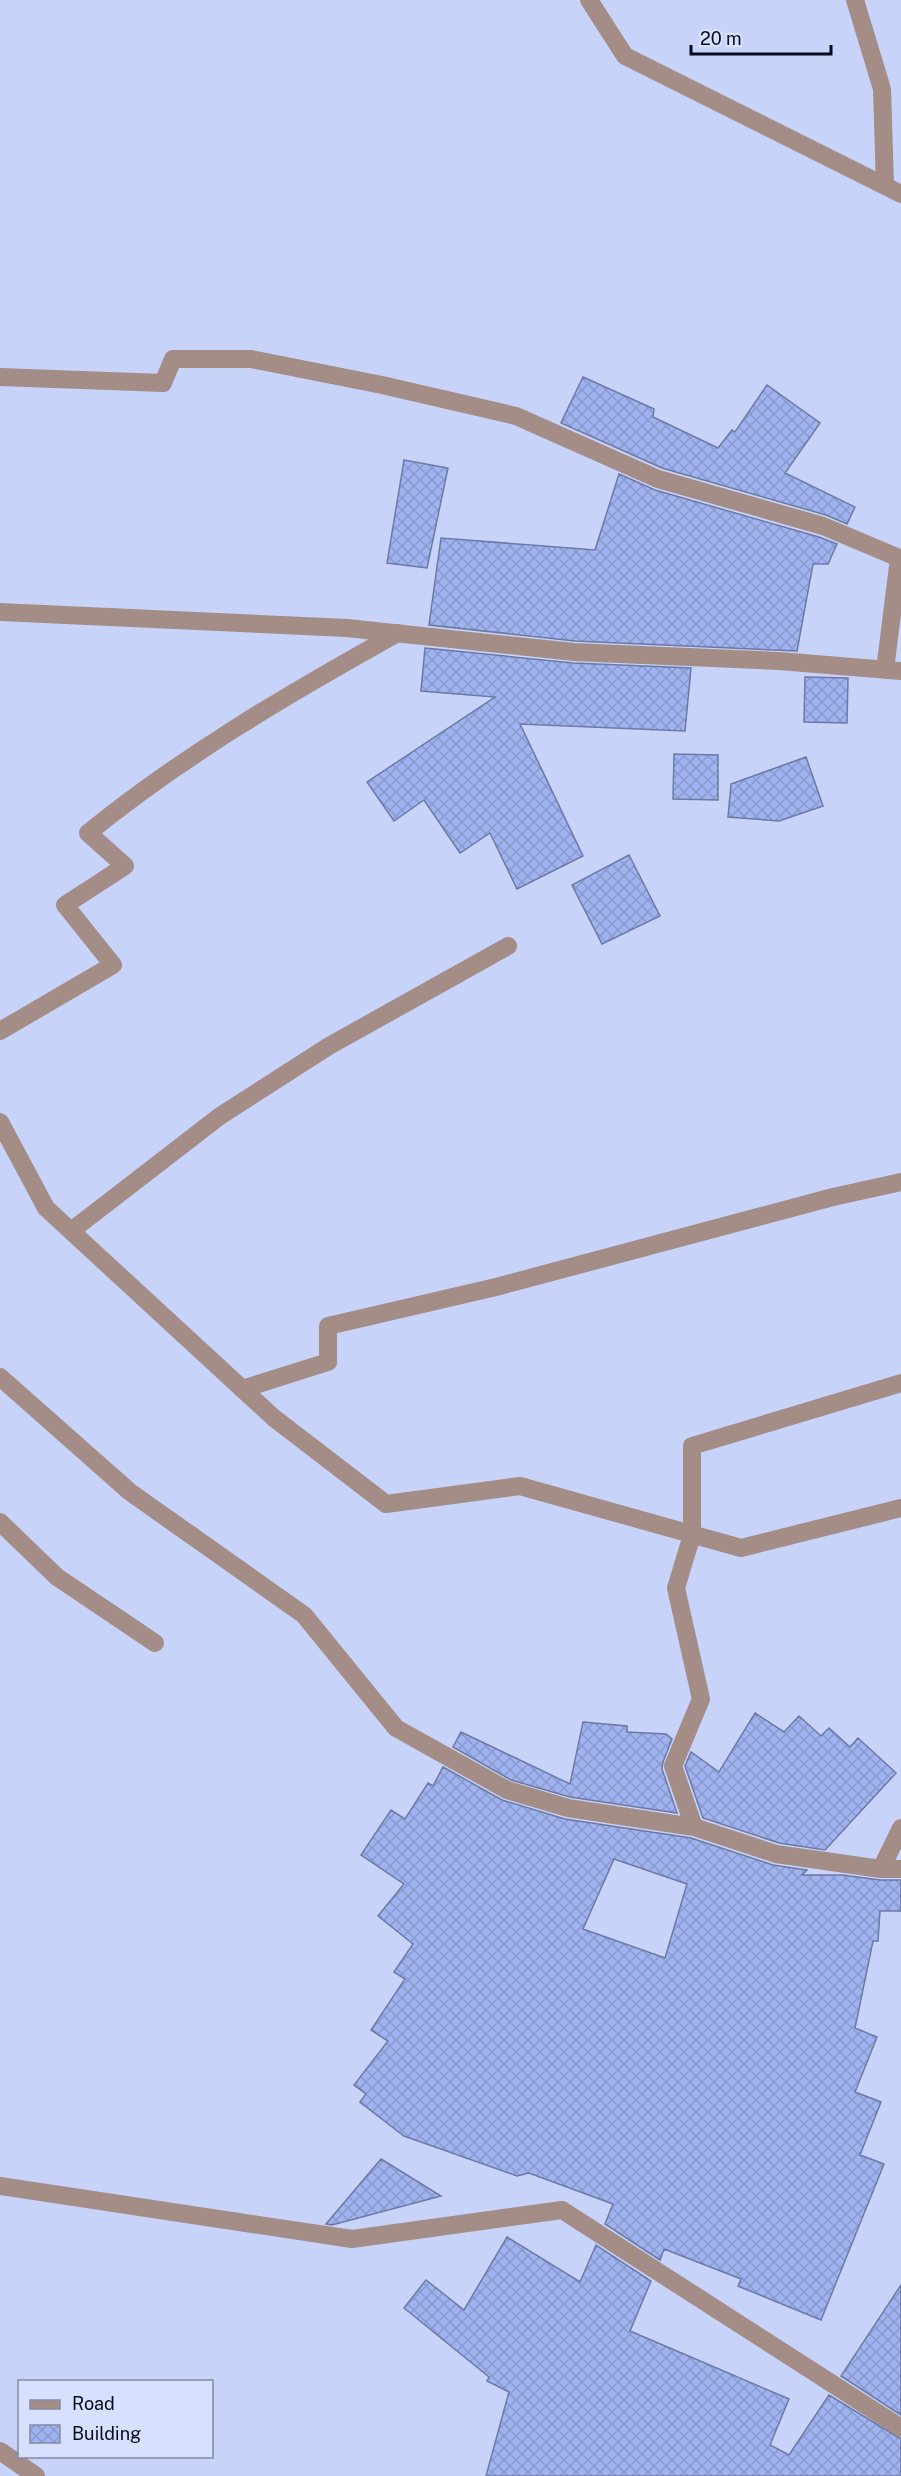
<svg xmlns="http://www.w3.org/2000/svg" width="901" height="2476" viewBox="0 0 901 2476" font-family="'Public Sans',sans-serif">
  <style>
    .building { fill: url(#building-cross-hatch); stroke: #6c79a4; stroke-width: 1.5; fill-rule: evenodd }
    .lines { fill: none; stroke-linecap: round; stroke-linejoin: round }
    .minor { stroke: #a48c87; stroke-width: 18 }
  </style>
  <defs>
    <pattern id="building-cross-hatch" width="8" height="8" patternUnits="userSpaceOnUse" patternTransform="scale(1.5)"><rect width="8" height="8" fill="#a0b3f0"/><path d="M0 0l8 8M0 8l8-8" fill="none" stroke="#8899cd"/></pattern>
  </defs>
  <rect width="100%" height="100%" fill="#c7d3f9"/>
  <path class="building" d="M 583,377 L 654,409 L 653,417 L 718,448 L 732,430 L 735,432 L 767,385 L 820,423 L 785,473 L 855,507 L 847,524 L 826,515 L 662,468 L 561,423 Z
    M 404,460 L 448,468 L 427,568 L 387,563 Z
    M 619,474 L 655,490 L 819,537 L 837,544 L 828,564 L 813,564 L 797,651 L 575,641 L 429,625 L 441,538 L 595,550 Z
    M 425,648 L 573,663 L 691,668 L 685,731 L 520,724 L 583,856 L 517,889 L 490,833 L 460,853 L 424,800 L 394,821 L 367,782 L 495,697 L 421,691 Z
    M 805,677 L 848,678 L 847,723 L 804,722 Z
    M 674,754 L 718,755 L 718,800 L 673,799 Z
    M 806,757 L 823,806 L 779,821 L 728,817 L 731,784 Z
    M 629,855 L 660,916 L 602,944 L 572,885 Z
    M 755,1713 L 784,1732 L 799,1716 L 821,1736 L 829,1728 L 850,1747 L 858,1738 L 896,1773 L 825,1850 L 779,1843 L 703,1818 L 685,1766 L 691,1752 L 719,1772 Z
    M 583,1722 L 627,1726 L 627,1732 L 666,1734 L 672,1739 L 663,1762 L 662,1769 L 677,1813 L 570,1797 L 511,1780 L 453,1747 L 461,1732 L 570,1784 Z
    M 443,1767 L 502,1800 L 565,1819 L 691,1838 L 773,1865 L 807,1870 L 802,1875 L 842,1875 L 880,1880 L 901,1880 L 901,1911 L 880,1911 L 878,1941 L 873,1941 L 855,2028 L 877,2037 L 855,2092 L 881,2102 L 860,2155 L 884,2164 L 821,2320 L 738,2286 L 741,2279 L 664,2249 L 660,2260 L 605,2224 L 613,2204 L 529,2173 L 517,2176 L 404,2136 L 360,2102 L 366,2094 L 354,2085 L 388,2041 L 371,2030 L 405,1979 L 394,1972 L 413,1944 L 378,1916 L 404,1884 L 361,1855 L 391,1810 L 405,1819 L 428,1783 L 433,1786 ZM 614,1859 L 687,1884 L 665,1958 L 583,1929 Z
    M 381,2159 L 441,2196 L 332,2225 L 326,2224 Z
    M 507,2237 L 580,2282 L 596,2245 L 651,2281 L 630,2331 L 789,2399 L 770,2445 L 789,2455 L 829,2395 L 901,2439 L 901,2476 L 486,2476 L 509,2392 L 487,2381 L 489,2377 L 404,2308 L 426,2280 L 464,2310 Z
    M 901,2285 L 901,2415 L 841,2376 Z"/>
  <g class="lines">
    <path class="minor" d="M 589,0 L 625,56 L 901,194
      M 855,0 L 882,89 L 885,186
      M 0,377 L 163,383 L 173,359 L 251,359 L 382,385 L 516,416 L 658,479 L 823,526 L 899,558 L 885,670
      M 0,612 L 347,628 L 574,652 L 779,661 L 901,671
      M 0,1031 L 113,965 L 65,905 L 125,866 L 88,833 C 184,755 290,693 398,633
      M 0,1122 L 46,1208 L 274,1418 L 386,1504 L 520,1486 L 741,1548 L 901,1508
      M 71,1231 L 220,1116 L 329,1046 L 508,946
      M 0,1377 L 130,1492 L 304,1615 L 396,1728 L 507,1790 L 568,1808 L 694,1827 L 776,1854 L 881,1869 L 901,1869
      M 242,1389 L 328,1362 L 328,1326 L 496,1287 L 833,1197 L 901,1182
      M 0,1522 L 57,1577 L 155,1643
      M 694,1827 L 673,1766 L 701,1699 L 676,1588 L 692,1535 L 692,1446 L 901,1383
      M 881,1869 L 901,1828
      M 0,2186 L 352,2239 L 562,2210 L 901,2428
      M 0,2451 L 36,2476"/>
  </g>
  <rect x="18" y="2380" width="195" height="78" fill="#d7e1fe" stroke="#838ba3" stroke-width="1.5"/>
  <rect x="30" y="2400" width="30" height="9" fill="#a48c87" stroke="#838ba3" stroke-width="1.5"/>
  <text x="72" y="2410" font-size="18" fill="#060a1a">Road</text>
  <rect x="30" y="2425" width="30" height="18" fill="url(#building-cross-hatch)" stroke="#838ba3" stroke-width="1.5"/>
  <text x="72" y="2440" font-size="18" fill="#060a1a">Building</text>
  <path d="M691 45v9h140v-9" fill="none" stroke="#060a1a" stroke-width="3"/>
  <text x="700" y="45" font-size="18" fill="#060a1a" stroke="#d7e1fe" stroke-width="4.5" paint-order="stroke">20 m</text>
</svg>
